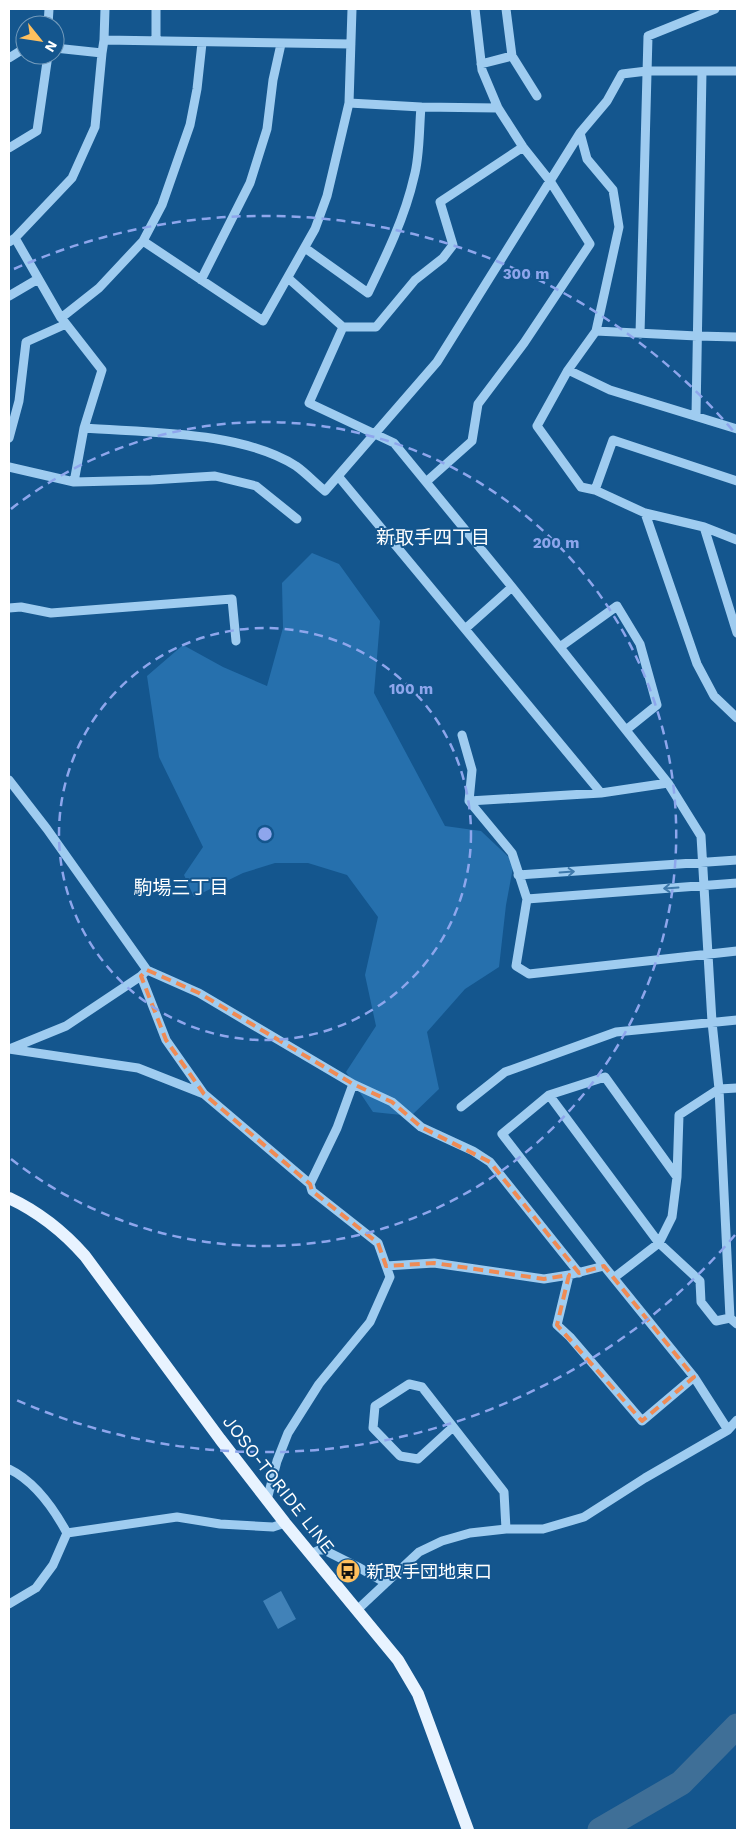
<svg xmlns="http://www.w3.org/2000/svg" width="746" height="1839" viewBox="0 0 746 1839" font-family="'Work Sans','Noto Sans JP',sans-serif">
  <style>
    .green { fill: #2670ad }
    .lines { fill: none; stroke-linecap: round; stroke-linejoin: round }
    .river { stroke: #3f6f97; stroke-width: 25 }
    .building { fill: #4182b8 }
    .minor { stroke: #9fccf0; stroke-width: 9 }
    .major { stroke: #e8f3ff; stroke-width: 12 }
    .oneway { stroke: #3e79ab }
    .marked { fill: none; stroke: #ef8b55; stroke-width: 4; stroke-dasharray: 10 6; stroke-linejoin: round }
    .ring { fill: none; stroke: #8ea6ec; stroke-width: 2.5; stroke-dasharray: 9 6 }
    .labels { text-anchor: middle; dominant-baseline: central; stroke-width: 4; stroke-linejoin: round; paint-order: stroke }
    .street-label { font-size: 18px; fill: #fff; stroke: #14568e }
    .poi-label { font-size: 18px; fill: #fff; stroke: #14568e; text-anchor: start }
    .neighbourhood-label { font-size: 19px; fill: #fff; stroke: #14568e }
    .centre { fill: #8ea6ec; stroke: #14568e; stroke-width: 2.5 }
    .ring-label { font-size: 15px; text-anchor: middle; font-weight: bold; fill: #8ea6ec; stroke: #14568e; stroke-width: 4; stroke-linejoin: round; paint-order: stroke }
  </style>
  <rect width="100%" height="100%" fill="#14568e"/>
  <path class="green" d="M 312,553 L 339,564 L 380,621 L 374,693 L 445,826 L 481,831 L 514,862 L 506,905 L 499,967 L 465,989 L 427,1032 L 439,1089 L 411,1116 L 373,1112 L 346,1072 L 376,1026 L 365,975 L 378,917 L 347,875 L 308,863 L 275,863 L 243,873 L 194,897 L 184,875 L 203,847 L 159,757 L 147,676 L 183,645 L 223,667 L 267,686 L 283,628 L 282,583 Z"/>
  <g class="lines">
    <path class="river" d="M 600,1830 L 681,1783 L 737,1726"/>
  </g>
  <path class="building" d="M 281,1591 L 296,1619 L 278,1629 L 263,1601 Z"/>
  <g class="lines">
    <path class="minor" d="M 156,9 L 156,41
      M 506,9 L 512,56 L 537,96
      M 48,25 L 49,9
      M 104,40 L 351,44
      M 55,48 L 102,53
      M 9,58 L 25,48
      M 481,64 L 512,56
      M 349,103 L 421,107 L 498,108
      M 580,133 L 587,159 L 613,190 L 619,227 L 596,331 L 568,370 L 537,426 L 581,487 L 595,490 L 645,513 L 704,527 L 737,540
      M 9,148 L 37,131 L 48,55
      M 15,238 L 61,318 L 99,288 L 143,241 L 162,205 L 190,125 L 197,89 L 202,43
      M 143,241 L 263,321 L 315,229 L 327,196 L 349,103 L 352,9
      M 9,242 L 15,238 L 72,178 L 95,127 L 102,53 L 104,40 L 105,9
      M 305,248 L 368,293 C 386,256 405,217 414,177 C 420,156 419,129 421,107
      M 288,278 L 343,327 L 376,327 L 415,280 L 443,258 L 453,245 L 440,202 L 523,147
      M 201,280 L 250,183 L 267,129 L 273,80 L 281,44
      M 9,296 L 38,279
      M 63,320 L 102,370 L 84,428
      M 343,327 L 309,403 L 394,443 L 512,587 L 668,783 L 701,836 L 712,1022 L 719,1089 L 730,1318 L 737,1324
      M 596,331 L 697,336 L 737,337
      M 640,334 L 648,36 L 715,9
      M 568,370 L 610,390 L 737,429
      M 696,416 L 702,71
      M 9,438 L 19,401 L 26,342 L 66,324
      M 9,467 L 74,482 L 151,480 L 215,476 L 256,486 L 297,519
      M 338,476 L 601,793
      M 74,482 L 84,428 C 149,433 241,431 296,466 C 306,473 315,483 325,491 L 437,362 L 580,133 L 607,101 L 622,74 L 647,71 L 737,71
      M 426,482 L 472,441 L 478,404 L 524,343 L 590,244 L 550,181 L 523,147 L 498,108 L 482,70 L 475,9
      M 595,490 L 613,440 L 737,481
      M 645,513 L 697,664 L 714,696 L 737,718
      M 704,527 L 737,633
      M 9,608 L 21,607 L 51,613 L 232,599 L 236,641
      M 465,629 L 512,587
      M 560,647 L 617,606 L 640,644 L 657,705 L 626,730
      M 462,735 L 472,770 L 469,801 L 601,793 L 668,783
      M 9,780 L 47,829 L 147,970 L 141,976 L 66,1026 L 12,1048
      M 469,801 L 512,853 L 527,899 L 516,966 L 529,974 L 737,951
      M 518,875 L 737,860
      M 527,899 L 737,883
      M 147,970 L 199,993 L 353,1084 L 392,1102 L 421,1127 L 473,1151 L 490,1162 L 579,1273
      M 141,976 L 166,1040 L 204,1094
      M 9,1049 L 138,1068 L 204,1094 L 310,1184 L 312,1191 L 378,1243 L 390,1277 L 370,1322 L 319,1384 L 288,1433 L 277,1461 L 267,1500
      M 549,1095 L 659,1243 L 615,1277
      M 461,1107 L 505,1072 L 616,1032 L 737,1020
      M 677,1177 L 605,1077 L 549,1095 L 502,1134 L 604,1266 L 694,1377 L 728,1430
      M 310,1184 L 337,1128 L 353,1084
      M 386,1266 L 434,1263 L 544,1279 L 569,1275
      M 604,1266 L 569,1275 L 557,1325 L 570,1337 L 642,1421 L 694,1377
      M 730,1318 L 716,1321 L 701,1302 L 700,1281 L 659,1243 L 672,1217 L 677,1177 L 679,1115 L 719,1089 L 737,1088
      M 453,1427 L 418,1459 L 400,1456 L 373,1428 L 375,1406 L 409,1384 L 422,1387 L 504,1492 L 506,1529
      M 9,1469 C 34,1481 54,1509 67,1533
      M 310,1554 L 319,1550 L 324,1550 L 358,1567 L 386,1583
      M 9,1604 L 36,1588 L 53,1565 L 67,1533 L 177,1517 L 220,1524 L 273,1527 L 285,1523
      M 357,1610 L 419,1552 L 442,1541 L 470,1533 L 506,1529 L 543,1529 L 584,1517 L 645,1478 L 728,1430 L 737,1420"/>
    <path class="major" d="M 9,1198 C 39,1212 63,1231 85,1256 L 220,1439 L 285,1523 L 398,1660 L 418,1694 L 468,1830"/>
  </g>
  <defs><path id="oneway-shaft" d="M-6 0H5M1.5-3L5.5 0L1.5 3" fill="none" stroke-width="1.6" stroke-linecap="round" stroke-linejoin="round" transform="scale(1.25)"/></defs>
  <g class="oneway">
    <use href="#oneway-shaft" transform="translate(567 872) rotate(-4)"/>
    <use href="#oneway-shaft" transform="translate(671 888) rotate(176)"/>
  </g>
  <path class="marked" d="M 147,970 L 199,993 L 353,1084 L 392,1102 L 421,1127 L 490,1162 L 579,1273 L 604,1266 L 694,1377 L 642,1421 L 557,1325 L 569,1275 L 544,1279 L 434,1263 L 386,1266 L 378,1243 L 312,1191 L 310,1184 L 204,1094 L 166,1040 L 141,976 Z"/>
  <g class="ring">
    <circle cx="265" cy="834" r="206"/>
    <path d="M11 509A412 412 0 1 1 11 1159"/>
    <path d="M735 1235A618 618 0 0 1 14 1399M14 269A618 618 0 0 1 735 433"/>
  </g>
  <defs>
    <symbol id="bus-disc" viewBox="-11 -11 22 22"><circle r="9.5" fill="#ffc05e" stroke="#14568e"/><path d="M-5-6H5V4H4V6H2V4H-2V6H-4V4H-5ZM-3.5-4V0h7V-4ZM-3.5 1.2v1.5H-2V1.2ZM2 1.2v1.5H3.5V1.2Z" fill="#111"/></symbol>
  </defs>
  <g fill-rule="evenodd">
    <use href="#bus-disc" x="334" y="1557" width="28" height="28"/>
  </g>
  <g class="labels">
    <g class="street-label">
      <text transform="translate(279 1484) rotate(52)">JOSO-TORIDE LINE</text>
    </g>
    <g class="poi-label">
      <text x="366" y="1571">新取手団地東口</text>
    </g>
    <g class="neighbourhood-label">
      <text x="433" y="537">新取手四丁目</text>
      <text x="181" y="887">駒場三丁目</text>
    </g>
  </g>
  <circle cx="265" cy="834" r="8" class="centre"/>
  <g class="ring-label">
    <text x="526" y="279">300 m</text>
    <text x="556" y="548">200 m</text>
    <text x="411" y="694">100 m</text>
  </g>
  <rect width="746" height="1839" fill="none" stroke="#ffffff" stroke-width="20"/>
  <g transform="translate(40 40) rotate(120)"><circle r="24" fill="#14568e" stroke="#729abb"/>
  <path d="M0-4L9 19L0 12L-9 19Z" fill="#ffc05e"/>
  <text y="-8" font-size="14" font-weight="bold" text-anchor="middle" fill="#ffffff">N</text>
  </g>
</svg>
